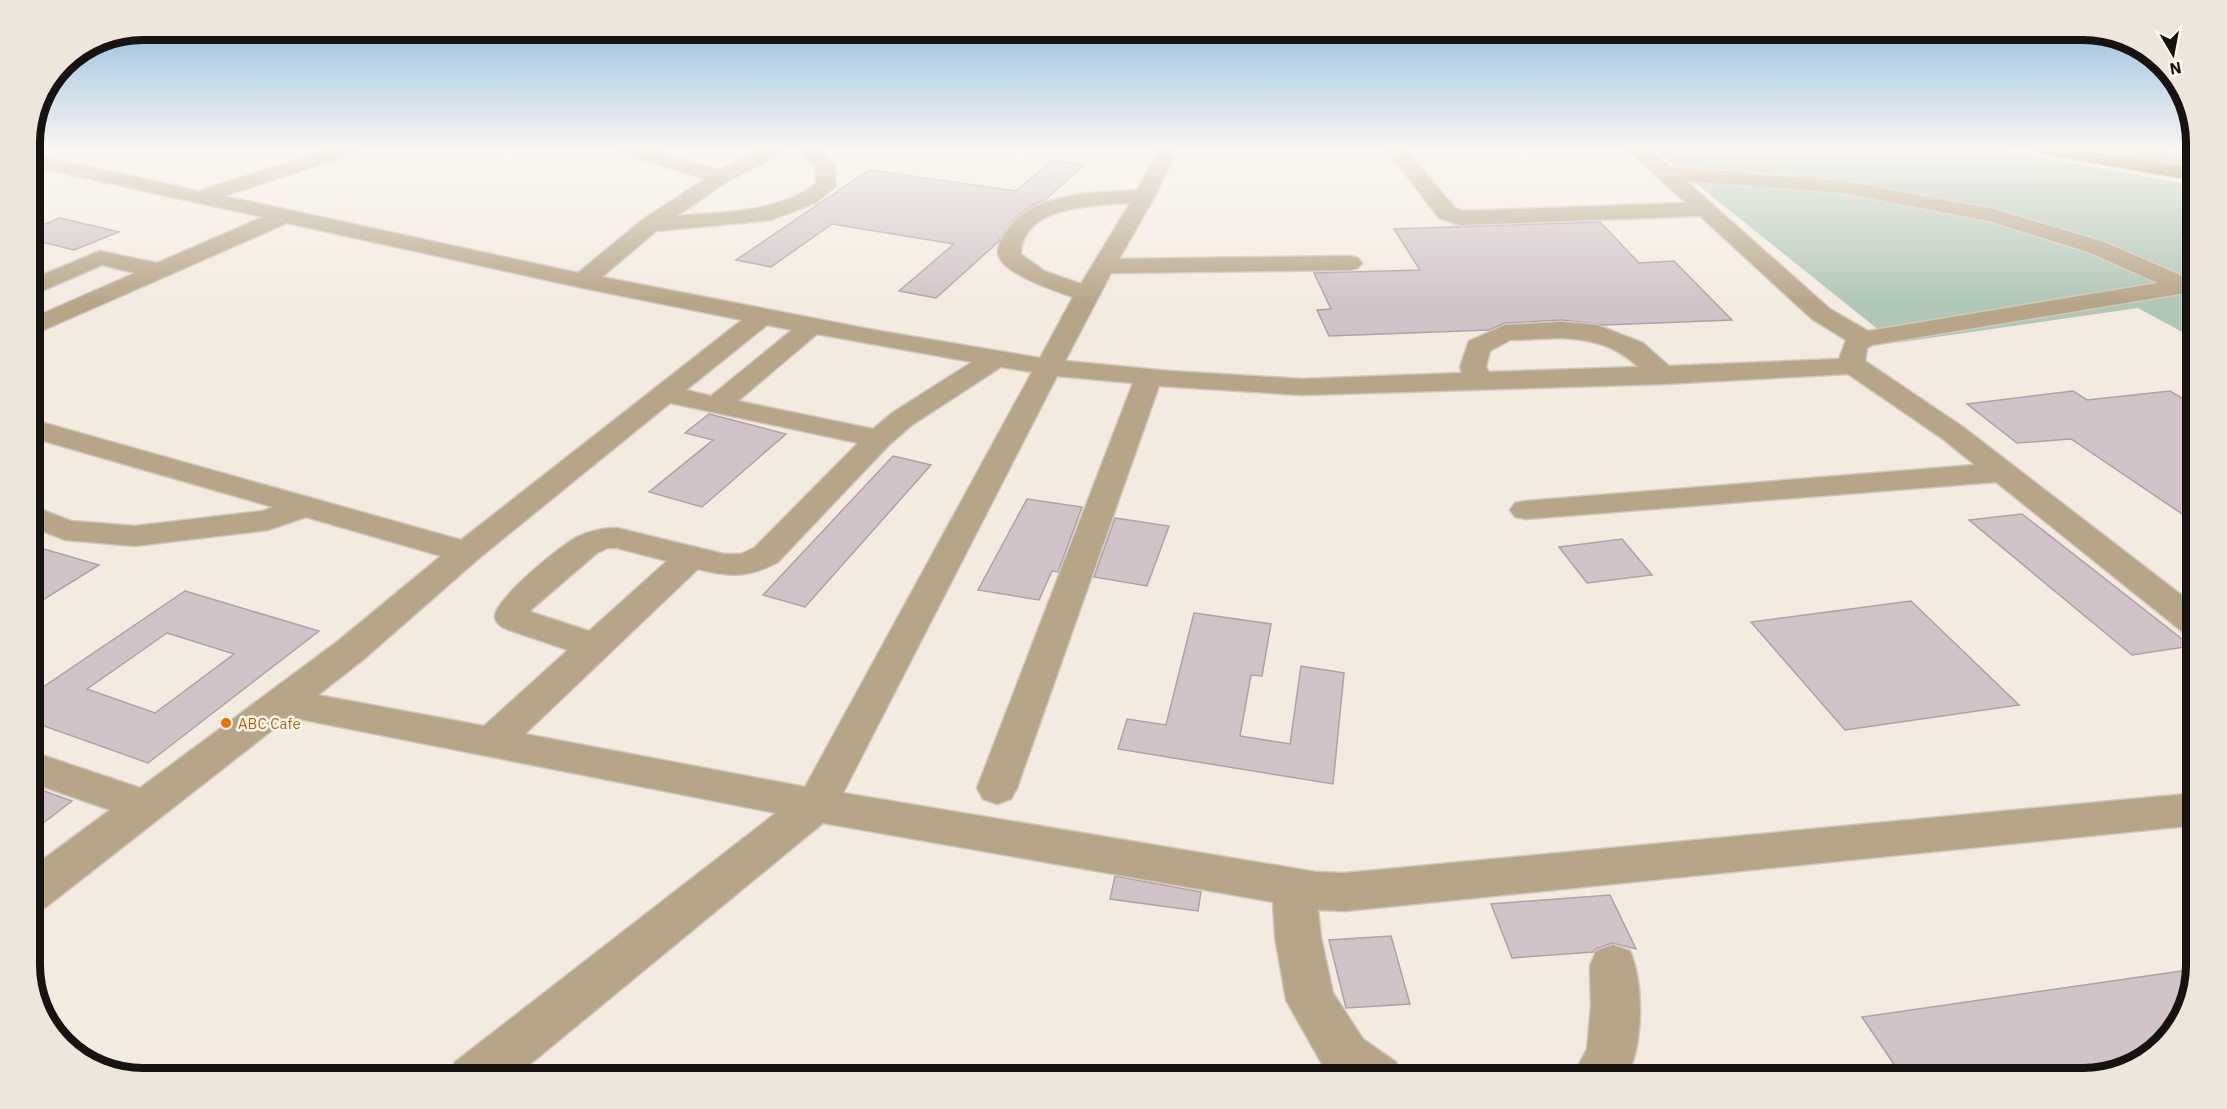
<svg xmlns="http://www.w3.org/2000/svg" width="2227" height="1109" viewBox="0 0 2227 1109" font-family="'IBM Plex Sans',sans-serif">
  <style>
    .green { fill: #b0c7b6 }
    .building { fill: #d1c3c7; stroke: #afa1a6; stroke-width: 1.5; fill-rule: evenodd }
    .lines { fill: none; stroke-linecap: round; stroke-linejoin: round }
    .minor-casing { stroke: #d0c8bf; stroke-width: 3 }
    .major-casing { stroke: #d0c8bf; stroke-width: 3 }
    .minor { fill: #b6a587; fill-rule: evenodd }
    .major { fill: #876a2c; fill-rule: evenodd }
    .food-dot { fill: #e8710a; stroke: #fff8ef; stroke-width: 2 }
    .labels { text-anchor: middle; dominant-baseline: central; stroke-width: 5; stroke-linejoin: round; paint-order: stroke }
    .food-label { font-size: 15px; fill: #c56008; stroke: #fff8ef; text-anchor: start }
    .rim { fill: none; stroke: #161310; stroke-width: 8 }
  </style>
  <rect width="100%" height="100%" fill="#f3ebe0"/>
  <path class="green" d="M 1653,149 L 1997,149 L 2197,186 L 2197,340 L 2138,308 L 1895,343 Z"/>
  <path class="building" d="M 1053,160 L 1084,165 L 1045,200 L 1031,206 L 1015,218 L 997,243 L 936,298 L 899,291 L 954,244 L 832,224 L 771,267 L 736,260 L 869,170 L 1016,191 Z
    M 60,218 L 119,232 L 74,250 L 30,239 L 30,230 Z
    M 1600,222 L 1639,263 L 1674,261 L 1732,320 L 1604,325 L 1562,320 L 1505,323 L 1489,330 L 1329,336 L 1317,310 L 1331,309 L 1314,273 L 1420,270 L 1394,229 Z
    M 2073,391 L 2087,400 L 2170,391 L 2197,407 L 2197,524 L 2071,439 L 2017,443 L 1967,404 Z
    M 709,414 L 786,434 L 702,507 L 649,492 L 713,440 L 685,433 Z
    M 893,456 L 931,465 L 805,607 L 763,595 Z
    M 1027,499 L 1082,507 L 1058,572 L 1052,571 L 1039,600 L 978,590 Z
    M 2022,514 L 2191,646 L 2132,655 L 1969,520 Z
    M 1115,518 L 1169,526 L 1147,586 L 1094,577 Z
    M 1622,539 L 1652,575 L 1587,583 L 1559,547 Z
    M 30,545 L 99,565 L 30,608 Z
    M 185,591 L 319,631 L 148,763 L 30,721 L 30,696 ZM 167,633 L 234,654 L 155,713 L 87,689 Z
    M 1911,601 L 2019,705 L 1845,730 L 1751,622 Z
    M 1194,613 L 1271,624 L 1262,676 L 1251,675 L 1240,736 L 1290,744 L 1301,666 L 1344,673 L 1333,784 L 1118,749 L 1127,719 L 1166,725 Z
    M 30,786 L 72,801 L 30,833 Z
    M 1115,876 L 1201,892 L 1198,911 L 1110,899 Z
    M 1610,895 L 1636,949 L 1612,943 L 1595,949 L 1593,952 L 1512,958 L 1491,904 Z
    M 1391,936 L 1410,1004 L 1346,1008 L 1329,940 Z
    M 2196,969 L 2185,1016 L 2146,1060 L 2084,1079 L 1904,1079 L 1862,1017 Z"/>
  <g class="lines">
    <defs>
      <path id="minor" d="M 330,149 L 358,149 L 355,153 L 224,196 L 578,273 L 642,220 L 705,179 L 621,153 L 619,149 L 647,149 L 719,170 L 763,149 L 787,149 L 784,153 L 728,181 L 677,216 C 725,212 776,213 816,184 L 816,166 L 796,149 L 819,149 L 834,163 L 836,186 L 817,202 L 771,220 L 656,231 L 602,277 L 874,330 L 1040,358 L 1073,297 C 1056,291 1002,274 998,254 C 997,245 1003,236 1008,229 C 1019,215 1032,206 1050,201 C 1078,192 1108,192 1137,190 L 1159,149 L 1177,149 L 1155,196 L 1119,259 L 1350,256 L 1358,258 L 1362,263 L 1358,268 L 1350,270 L 1111,273 L 1065,361 L 1170,371 L 1302,379 L 1462,373 L 1460,367 L 1469,341 L 1505,325 L 1562,322 L 1597,325 L 1643,343 L 1669,366 L 1839,359 L 1846,340 L 1812,319 L 1700,216 L 1460,225 L 1439,218 L 1386,149 L 1405,149 L 1455,208 L 1462,211 L 1686,203 L 1626,149 L 1647,149 L 1670,167 L 1843,181 L 1993,209 L 2104,242 L 2187,278 L 2197,277 L 2197,291 L 1872,345 L 1867,348 L 1865,361 L 1963,427 L 2197,607 L 2197,637 L 2184,633 L 1996,482 L 1526,519 L 1515,517 L 1510,510 L 1515,503 L 1526,501 L 1975,465 L 1943,439 L 1848,374 L 1664,384 L 1302,395 L 1159,386 L 1017,788 L 1011,799 L 997,804 L 983,799 L 977,788 L 1133,383 L 1057,376 L 843,793 L 1316,872 L 1345,873 L 2197,793 L 2197,825 L 1345,911 L 1318,910 L 1321,937 L 1333,993 L 1363,1039 L 1396,1062 L 1403,1079 L 1336,1079 L 1327,1073 L 1286,1000 L 1275,937 L 1273,902 L 823,823 L 512,1079 L 448,1079 L 455,1062 L 776,813 L 289,717 L 46,907 L 30,913 L 30,869 L 110,810 L 30,782 L 30,751 L 140,788 L 338,641 L 441,556 L 306,517 L 268,530 L 135,546 L 65,540 L 30,526 L 30,505 L 71,521 L 135,526 L 263,511 L 273,507 L 30,437 L 30,419 L 461,540 L 742,320 L 583,288 L 287,223 L 30,336 L 30,319 L 135,273 L 102,265 L 30,296 L 30,280 L 100,251 L 157,263 L 263,217 L 30,166 L 30,154 L 199,191 ZM 1686,181 L 1843,193 L 1989,221 L 2088,252 L 2158,283 L 1868,331 L 1830,309 ZM 1130,203 L 1081,284 L 1044,271 L 1021,254 C 1022,205 1096,205 1130,203 ZM 767,325 L 792,330 L 711,396 L 686,390 ZM 817,334 L 972,362 L 892,413 L 873,429 L 738,401 ZM 1562,338 C 1593,340 1615,345 1638,367 L 1489,372 L 1486,367 L 1490,351 L 1510,340 ZM 1001,367 L 1032,372 L 805,787 L 525,734 L 698,569 C 728,577 749,578 778,562 L 889,445 L 912,425 ZM 670,403 L 858,443 L 754,548 L 741,554 L 724,554 L 617,528 C 602,528 590,531 577,537 C 561,545 492,601 495,618 C 497,625 503,628 509,630 L 568,650 L 484,726 L 318,695 L 364,659 L 478,559 ZM 608,548 L 617,548 L 667,561 L 589,631 L 531,612 L 532,609 L 597,553 Z
        M 2096,149 L 2139,149 L 2197,158 L 2197,170 L 2106,155 L 2099,153 Z
        M 1613,945 L 1630,951 C 1644,983 1644,1049 1625,1079 L 1571,1079 L 1587,1049 L 1591,1006 L 1590,966 L 1596,951 Z"/>
      <path id="major" d="M 2036,149 L 2078,149 L 2197,169 L 2197,181 L 2046,155 L 2039,153 Z"/>
    </defs>
    <use href="#minor" class="minor-casing"/>
    <use href="#major" class="major-casing"/>
    <use href="#minor" class="minor"/>
    <use href="#major" class="major"/>
  </g>
  <linearGradient id="sky" x2="0" y2="1"><stop stop-color="#89b8de"/><stop offset="0.49" stop-color="#faf6f1"/><stop offset="1" stop-color="#faf6f1" stop-opacity="0"/></linearGradient>
  <rect width="2227" height="304" fill="url(#sky)"/>
  <circle class="food-dot" cx="226" cy="723" r="6"/>
  <g class="labels">
    <g class="food-label">
      <text x="238" y="723">ABC Cafe</text>
    </g>
  </g>
  <path d="M0 0H2227V1109H0ZM143 40H2083A103 103 0 0 1 2186 143V965A103 103 0 0 1 2083 1068H143A103 103 0 0 1 40 965V143A103 103 0 0 1 143 40Z" fill="#ece6dd" fill-rule="evenodd"/>
  <path class="rim" d="M143 40H2083A103 103 0 0 1 2186 143V965A103 103 0 0 1 2083 1068H143A103 103 0 0 1 40 965V143A103 103 0 0 1 143 40Z"/>
  <g transform="translate(2173 54) rotate(170)" stroke="#fff8ef" stroke-width="4.5" paint-order="stroke">
  <path d="M0-4.5L10 22L0 15L-10 22Z" fill="#161310"/>
  <text y="-9" font-size="16" font-weight="bold" text-anchor="middle" fill="#161310">N</text>
  </g>
</svg>
